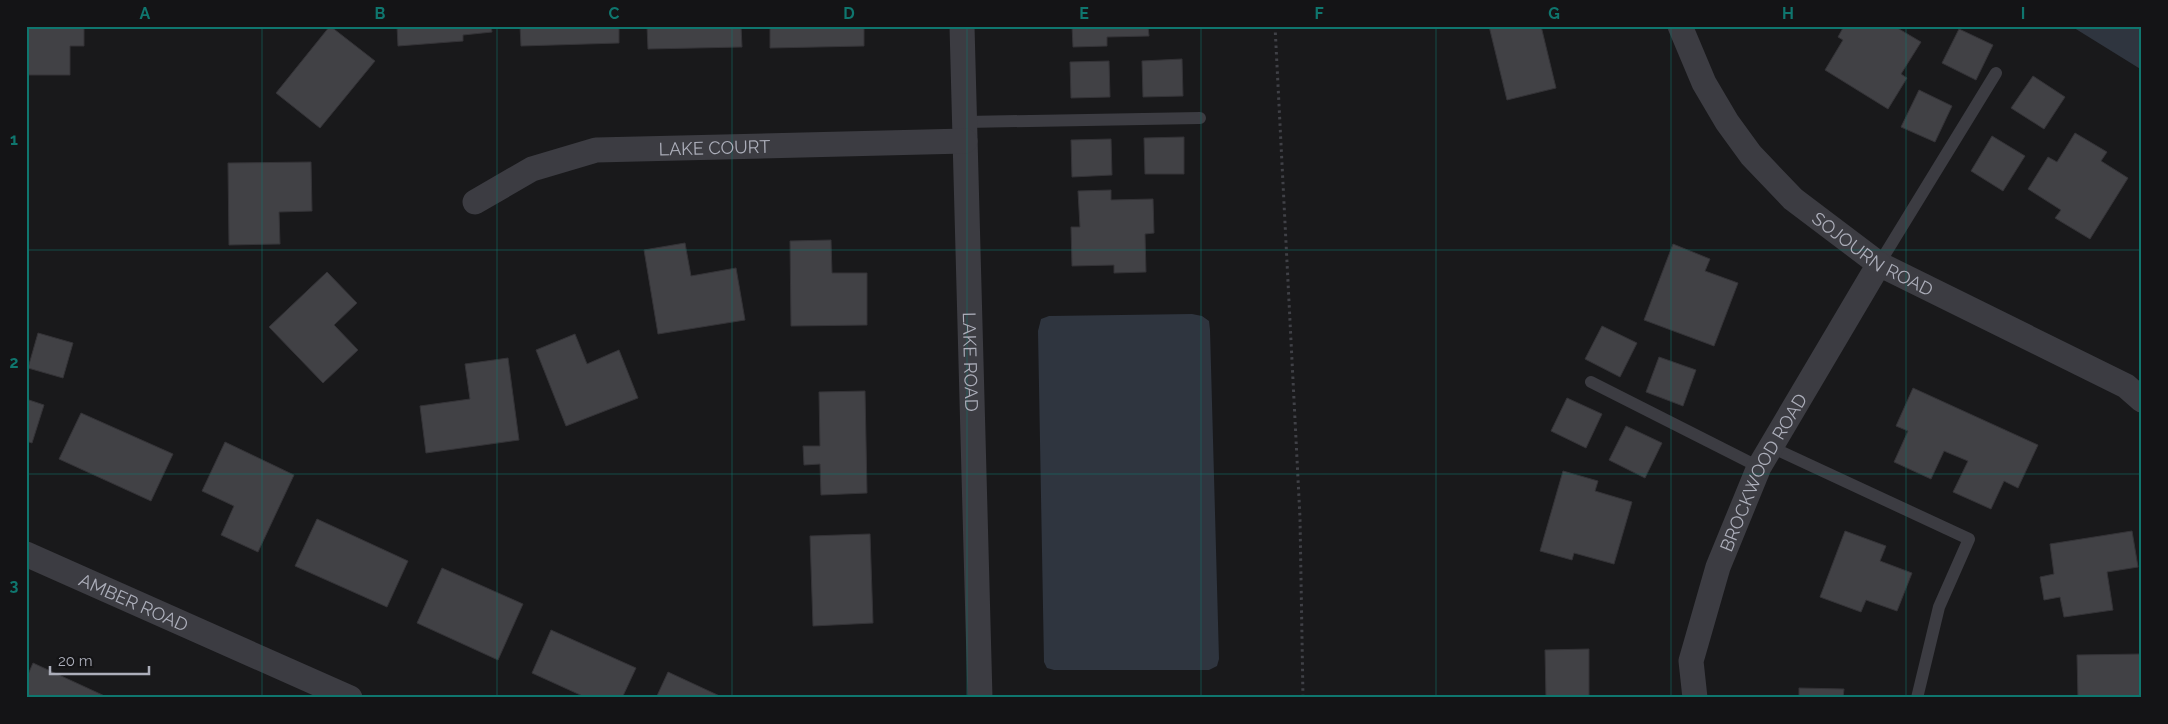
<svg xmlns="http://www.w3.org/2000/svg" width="2168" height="724" viewBox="0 0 2168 724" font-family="Raleway,sans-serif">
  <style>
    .water { fill: #2f353f }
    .building { fill: #414145; stroke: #343337 }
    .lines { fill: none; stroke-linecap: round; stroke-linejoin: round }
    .path { stroke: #404147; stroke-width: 3; stroke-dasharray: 2.5 4; stroke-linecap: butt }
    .service { stroke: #3c3c42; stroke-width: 12 }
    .minor { stroke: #3c3c42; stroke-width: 25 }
    .grid { fill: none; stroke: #0f766e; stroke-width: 1; stroke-opacity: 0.55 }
    .labels { text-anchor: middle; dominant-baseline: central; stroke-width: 4; stroke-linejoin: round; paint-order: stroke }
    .street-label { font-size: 18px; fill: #acaeba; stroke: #141416 }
    .neatline { fill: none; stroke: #0f766e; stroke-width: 2 }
    .grid-label { font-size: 16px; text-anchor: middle; font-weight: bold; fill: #0f766e }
  </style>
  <rect width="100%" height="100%" fill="#19191b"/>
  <path class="water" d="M 2071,26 L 2142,26 L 2142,70 Z
    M 1192,314 L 1202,316 L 1209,321 L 1210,330 L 1219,659 L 1217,666 L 1209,670 L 1054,670 L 1047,668 L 1044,662 L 1038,331 L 1041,319 L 1049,316 Z"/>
  <path class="building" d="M 26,26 L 84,26 L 84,46 L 70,46 L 70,75 L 26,75 Z
    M 330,26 L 375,61 L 320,128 L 276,93 Z
    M 397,26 L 491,26 L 492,32 L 463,35 L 463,41 L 398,46 Z
    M 520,26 L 619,26 L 619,43 L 521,46 Z
    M 647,26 L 741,26 L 742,47 L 648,49 Z
    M 770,26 L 864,26 L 864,46 L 770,48 Z
    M 1072,26 L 1148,26 L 1149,36 L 1107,37 L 1107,46 L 1073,47 Z
    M 1489,26 L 1541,26 L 1556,88 L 1507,100 Z
    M 1844,26 L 1894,26 L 1921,42 L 1901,74 L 1907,78 L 1888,109 L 1825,70 L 1843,40 L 1838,37 Z
    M 1959,29 L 1993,45 L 1976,80 L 1942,63 Z
    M 1182,59 L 1183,96 L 1143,97 L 1142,61 Z
    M 1109,61 L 1110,97 L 1071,98 L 1070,62 Z
    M 2033,76 L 2065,97 L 2044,129 L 2011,108 Z
    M 1919,90 L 1952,106 L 1935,142 L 1901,127 Z
    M 2075,133 L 2107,152 L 2101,161 L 2128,178 L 2090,239 L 2055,218 L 2061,210 L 2028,189 L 2048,157 L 2057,162 Z
    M 1992,136 L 2025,156 L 2003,191 L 1971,171 Z
    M 1184,137 L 1184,174 L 1145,174 L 1144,138 Z
    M 1111,139 L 1112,175 L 1072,177 L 1071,140 Z
    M 311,162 L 312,211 L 279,212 L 280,244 L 229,245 L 228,163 Z
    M 1111,190 L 1111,200 L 1153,199 L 1154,233 L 1145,234 L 1146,272 L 1114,273 L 1114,265 L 1072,266 L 1071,227 L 1080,227 L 1078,191 Z
    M 831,240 L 832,273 L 867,273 L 867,325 L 791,326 L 790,241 Z
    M 685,243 L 691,276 L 736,268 L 745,320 L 658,334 L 644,250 Z
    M 1673,244 L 1710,259 L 1705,271 L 1738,283 L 1714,346 L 1644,320 Z
    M 327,272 L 357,303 L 334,325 L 358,350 L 323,383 L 269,327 Z
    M 1602,326 L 1637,343 L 1620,377 L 1585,359 Z
    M 38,333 L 73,343 L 63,378 L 28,368 Z
    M 575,334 L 587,364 L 619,350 L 638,398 L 566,426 L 536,350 Z
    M 1659,357 L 1696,370 L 1683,406 L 1646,392 Z
    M 508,358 L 519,440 L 426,453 L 420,406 L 470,399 L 465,364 Z
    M 1913,388 L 2038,445 L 2018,488 L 2004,481 L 1991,509 L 1953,492 L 1968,461 L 1944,451 L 1931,479 L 1894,462 L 1908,431 L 1896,426 Z
    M 865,391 L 867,493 L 821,495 L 820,464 L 804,465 L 803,446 L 820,446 L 819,392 Z
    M 1567,398 L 1602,414 L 1586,448 L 1551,431 Z
    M 26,399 L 44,405 L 32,443 L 26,441 Z
    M 81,413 L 173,454 L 151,501 L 59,459 Z
    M 1626,426 L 1662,443 L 1645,478 L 1609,460 Z
    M 225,442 L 294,475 L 258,552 L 221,535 L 234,506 L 202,491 Z
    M 1563,471 L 1598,481 L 1595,491 L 1632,502 L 1614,564 L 1574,553 L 1572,560 L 1540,551 Z
    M 317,519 L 408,561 L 387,607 L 295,566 Z
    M 1845,531 L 1886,546 L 1880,561 L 1912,573 L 1897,611 L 1866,600 L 1861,612 L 1820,597 Z
    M 2132,531 L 2138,567 L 2107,572 L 2113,610 L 2064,617 L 2060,597 L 2044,600 L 2040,577 L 2054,574 L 2050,544 Z
    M 870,534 L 873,623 L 813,626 L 810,536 Z
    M 442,568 L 523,604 L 498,660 L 417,623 Z
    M 551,630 L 636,668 L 622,698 L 587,698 L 532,673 Z
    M 1589,649 L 1589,698 L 1546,698 L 1545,650 Z
    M 2142,654 L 2141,698 L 2078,698 L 2077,655 Z
    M 33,663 L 109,698 L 26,698 L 26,679 Z
    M 668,672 L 724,698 L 656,698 Z
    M 1799,688 L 1844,689 L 1843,698 L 1799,698 Z"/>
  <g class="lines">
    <path class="path" d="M 1275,26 L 1300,518 L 1303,698"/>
    <path class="service" d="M 965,122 L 1200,118
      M 1879,264 L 1996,73
      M 1591,382 L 1759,467
      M 1771,447 L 1969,539 L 1939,607 L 1917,698"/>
    <g class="minor">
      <path id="s1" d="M 962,26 L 980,698"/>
      <path id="s2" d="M 1680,26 L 1704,83 L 1727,122 L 1751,155 L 1793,199 L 1879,264 L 2126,386 L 2142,400"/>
      <path id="s3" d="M 475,202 L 532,169 L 596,150 L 965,141"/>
      <path id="s4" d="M 26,554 L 350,698"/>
      <path id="s5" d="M 1695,698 L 1691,661 L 1718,567 L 1759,467 L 1879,264"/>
    </g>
  </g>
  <path class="grid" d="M 262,26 L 262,698M 497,26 L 497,698M 732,26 L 732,698M 967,26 L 967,698M 1201,26 L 1201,698M 1436,26 L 1436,698M 1671,26 L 1671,698M 1906,26 L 1906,698M 26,250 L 2142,250M 26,474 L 2142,474"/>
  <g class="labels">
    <g class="street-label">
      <text stroke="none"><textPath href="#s3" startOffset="251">LAKE COURT</textPath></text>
      <text stroke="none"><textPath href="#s2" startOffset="306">SOJOURN ROAD</textPath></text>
      <text stroke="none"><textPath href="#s1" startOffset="336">LAKE ROAD</textPath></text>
      <text stroke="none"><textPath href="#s5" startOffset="240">BROCKWOOD ROAD</textPath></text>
      <text stroke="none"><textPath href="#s4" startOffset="118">AMBER ROAD</textPath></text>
    </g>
  </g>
  <rect width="2168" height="724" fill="none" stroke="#141416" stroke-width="55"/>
  <path d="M50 666v8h99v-8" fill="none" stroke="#acaeba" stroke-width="2.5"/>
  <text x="58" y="666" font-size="15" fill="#acaeba" stroke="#141416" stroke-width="4" paint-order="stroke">20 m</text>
  <rect x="28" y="28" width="2112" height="668" class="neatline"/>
  <g class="grid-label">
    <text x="145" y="19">A</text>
    <text x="380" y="19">B</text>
    <text x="614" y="19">C</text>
    <text x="849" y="19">D</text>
    <text x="1084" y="19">E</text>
    <text x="1319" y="19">F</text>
    <text x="1554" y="19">G</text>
    <text x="1788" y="19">H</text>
    <text x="2023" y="19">I</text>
    <text x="14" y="145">1</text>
    <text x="14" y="368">2</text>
    <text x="14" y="591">3</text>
  </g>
</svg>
